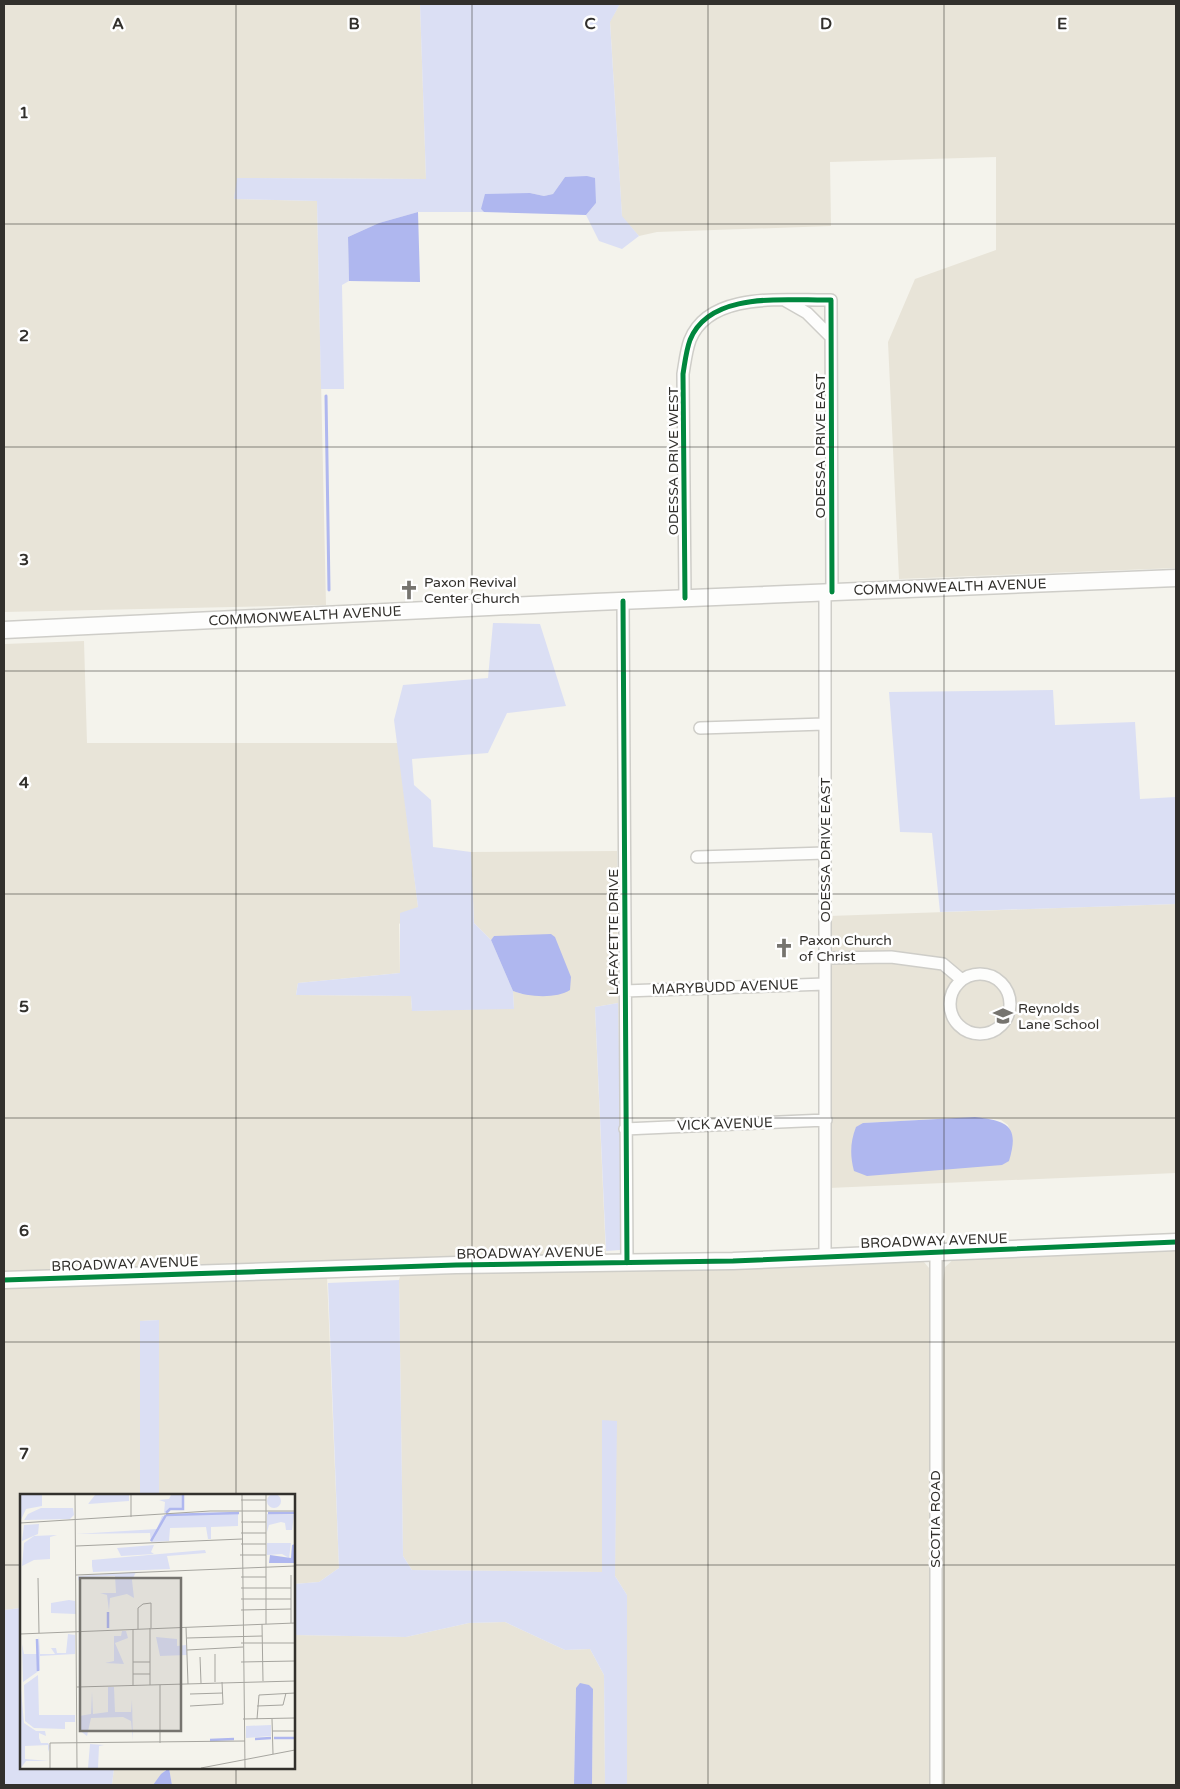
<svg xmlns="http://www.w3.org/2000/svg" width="1180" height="1789" viewBox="0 0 1180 1789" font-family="'Varela Round',sans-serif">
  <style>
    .built { fill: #e8e4d8; fill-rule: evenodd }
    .green { fill: #dbdff4 }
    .water { fill: #afb7ef }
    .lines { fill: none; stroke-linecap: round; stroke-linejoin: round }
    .stream { stroke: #afb7ef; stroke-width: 3 }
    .street-casing { stroke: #cecdc8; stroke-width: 14 }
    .secondary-casing { stroke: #cecdc8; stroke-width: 19 }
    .street { stroke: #fdfdfc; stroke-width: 11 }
    .secondary { stroke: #fdfdfc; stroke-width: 16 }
    .cycleway-casing { stroke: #fff; stroke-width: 8 }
    .cycleway { stroke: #00873e; stroke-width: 5 }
    .grid { fill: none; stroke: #32302c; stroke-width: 1; stroke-opacity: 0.55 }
    .labels { text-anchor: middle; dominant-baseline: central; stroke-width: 5; stroke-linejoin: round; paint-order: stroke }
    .street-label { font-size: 14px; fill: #32302c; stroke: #fff }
    .poi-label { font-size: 14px; fill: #32302c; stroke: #fff; text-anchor: start }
    .inset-river { fill: none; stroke: #afb7ef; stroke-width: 2.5 }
    .inset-road { fill: none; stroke: #a6a59f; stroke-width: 1 }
    .view { fill: #76746f; fill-opacity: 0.15; stroke: #76746f; stroke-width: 2.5 }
    .inset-edge { fill: none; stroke: #32302c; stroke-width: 2.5 }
    .grid-label { font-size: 16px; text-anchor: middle; font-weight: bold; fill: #32302c; stroke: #fff; stroke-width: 5; stroke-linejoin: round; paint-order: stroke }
  </style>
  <rect width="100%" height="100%" fill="#f4f3ec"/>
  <path class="built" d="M 4,4 L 420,4 L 426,179 L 238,178 L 235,199 L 317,201 L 326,605 L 4,612 Z
    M 620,4 L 1176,4 L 1176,568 L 899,579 L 888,342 L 915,279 L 996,250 L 996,157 L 830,162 L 831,226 L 657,232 L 639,236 L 622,217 L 610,21 Z
    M 84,641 L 87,743 L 398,743 L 418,907 L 399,924 L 400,973 L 298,983 L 296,995 L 411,996 L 412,1011 L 514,1008 L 513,991 L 522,994 L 494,936 L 491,940 L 474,923 L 471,852 L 617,851 L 618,1003 L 595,1007 L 606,1258 L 4,1273 L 4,644 Z
    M 1176,904 L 1176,1173 L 829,1188 L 829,916 ZM 975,1117 L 1001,1120 L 1008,1125 L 1011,1134 L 1011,1154 L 863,1123 Z
    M 1176,1247 L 1176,1785 L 941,1785 L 942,1288 L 945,1267 L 955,1258 Z
    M 913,1258 L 924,1262 L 929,1268 L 930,1785 L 627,1785 L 627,1595 L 615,1576 L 616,1421 L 602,1421 L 603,1572 L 412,1570 L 403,1556 L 399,1280 L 401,1273 Z
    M 327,1276 L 339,1568 L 319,1582 L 294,1584 L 294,1495 L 159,1495 L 159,1320 L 141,1321 L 140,1495 L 21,1495 L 21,1608 L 4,1610 L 4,1289 L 31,1285 Z
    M 505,1622 L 565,1650 L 590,1649 L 604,1675 L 605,1785 L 592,1785 L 593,1689 L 576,1688 L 574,1785 L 172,1785 L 169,1768 L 294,1768 L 294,1635 L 406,1637 L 469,1623 Z
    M 114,1768 L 167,1768 L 153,1785 L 112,1785 Z"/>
  <path class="green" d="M 420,4 L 620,4 L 610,22 L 622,216 L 639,236 L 622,249 L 599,241 L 586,215 L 596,203 L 565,177 L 553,194 L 544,196 L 530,193 L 481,209 L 484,212 L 418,212 L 379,223 L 348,237 L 349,281 L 342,285 L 344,389 L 321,389 L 317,201 L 234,199 L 237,178 L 426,179 Z
    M 493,623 L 540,624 L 566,706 L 507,713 L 488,753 L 412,759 L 414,785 L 431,800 L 433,847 L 471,852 L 474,923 L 491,940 L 513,991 L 514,1009 L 412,1011 L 411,996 L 296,995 L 298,983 L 400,973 L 400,913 L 418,907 L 394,720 L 403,685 L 488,678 Z
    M 1053,690 L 1055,725 L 1135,722 L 1140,799 L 1176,797 L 1176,904 L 940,912 L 932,833 L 900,832 L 889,692 Z
    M 618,1003 L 623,1243 L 620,1250 L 606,1251 L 595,1007 Z
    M 399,1280 L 403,1556 L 412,1570 L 602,1572 L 602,1420 L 617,1421 L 615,1576 L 627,1595 L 627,1785 L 605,1785 L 604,1675 L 590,1649 L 565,1650 L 505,1622 L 469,1623 L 406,1637 L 294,1635 L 294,1584 L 319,1582 L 339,1568 L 328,1283 Z
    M 159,1320 L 159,1495 L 140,1495 L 140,1321 Z
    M 21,1608 L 21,1768 L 114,1768 L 112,1785 L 4,1785 L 4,1610 Z"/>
  <path class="water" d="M 587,176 L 595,178 L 596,203 L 586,215 L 484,212 L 481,209 L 485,194 L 530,193 L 544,196 L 553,194 L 565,177 Z
    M 418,212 L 420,282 L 349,281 L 348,237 L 379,223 Z
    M 551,934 L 555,937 L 571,977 L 570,990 C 557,999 527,997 513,991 L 491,940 L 494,936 Z
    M 975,1117 C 1007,1121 1020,1125 1009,1161 L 1002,1165 L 867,1176 L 854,1171 C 850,1156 850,1142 856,1127 L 863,1123 Z
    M 580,1683 L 589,1685 L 593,1689 L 592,1785 L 574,1785 L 576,1688 Z
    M 169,1768 L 172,1785 L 153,1785 L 161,1774 Z"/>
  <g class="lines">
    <path class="stream" d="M 326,396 L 329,590"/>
    <defs>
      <path id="street" d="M 786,301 L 807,313 L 831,337
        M 685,598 L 683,374 C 685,362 686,351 690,340 C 710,290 787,301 831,300 L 832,592
        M 623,601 L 627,1263
        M 700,728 L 824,724
        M 697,857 L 825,853
        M 825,958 L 891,957 L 943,964 L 962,980
        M950 1004a30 30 0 1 1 60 0a30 30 0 1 1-60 0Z
        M 624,991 L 825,984
        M 625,1129 L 826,1120
        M 825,1257 L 825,592
        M 936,1785 L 936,1252"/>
      <path id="secondary" d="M 4,630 L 595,602 L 1176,578
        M 4,1280 L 456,1265 L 733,1261 L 1176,1242"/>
    </defs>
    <use href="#street" class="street-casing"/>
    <use href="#secondary" class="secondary-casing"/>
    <use href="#street" class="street"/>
    <use href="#secondary" class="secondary"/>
    <defs>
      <path id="cycleway" d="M 685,598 L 683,374 C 685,362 686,351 690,340 C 710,290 787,301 831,300 L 832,592
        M 623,601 L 627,1263
        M 4,1280 L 456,1265 L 733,1261 L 1176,1242"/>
    </defs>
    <use href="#cycleway" class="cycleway-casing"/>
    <use href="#cycleway" class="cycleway"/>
  </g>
  <path class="grid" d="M 236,4 L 236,1495M 472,4 L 472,1785M 708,4 L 708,1785M 944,4 L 944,1785M 4,224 L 1176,224M 4,447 L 1176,447M 4,671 L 1176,671M 4,894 L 1176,894M 4,1118 L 1176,1118M 4,1342 L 1176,1342M 4,1565 L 21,1565M 294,1565 L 1176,1565M 236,1768 L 236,1785"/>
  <defs>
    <symbol id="church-bare" viewBox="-9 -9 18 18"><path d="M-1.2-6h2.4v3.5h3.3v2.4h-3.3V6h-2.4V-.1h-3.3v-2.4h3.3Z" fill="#76746f" stroke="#fff" stroke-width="2.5" paint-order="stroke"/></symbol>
    <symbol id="school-bare" viewBox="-9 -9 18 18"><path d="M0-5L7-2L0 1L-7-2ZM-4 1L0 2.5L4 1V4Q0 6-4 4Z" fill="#76746f" stroke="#fff" stroke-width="2.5" paint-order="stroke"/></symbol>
  </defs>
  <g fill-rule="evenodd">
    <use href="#church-bare" x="395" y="576" width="28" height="28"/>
    <use href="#church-bare" x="770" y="934" width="28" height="28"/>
    <use href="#school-bare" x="989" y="1002" width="28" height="28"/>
  </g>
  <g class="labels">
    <g class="street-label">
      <text transform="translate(820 446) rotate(-90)">ODESSA DRIVE EAST</text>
      <text transform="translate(673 461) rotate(-90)">ODESSA DRIVE WEST</text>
      <text transform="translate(950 587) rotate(-2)">COMMONWEALTH AVENUE</text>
      <text transform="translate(305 616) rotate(-3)">COMMONWEALTH AVENUE</text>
      <text transform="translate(825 850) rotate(-90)">ODESSA DRIVE EAST</text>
      <text transform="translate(613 932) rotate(-90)">LAFAYETTE DRIVE</text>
      <text transform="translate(725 987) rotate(-2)">MARYBUDD AVENUE</text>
      <text transform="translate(725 1124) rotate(-2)">VICK AVENUE</text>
      <text transform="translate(934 1241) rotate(-2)">BROADWAY AVENUE</text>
      <text transform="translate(530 1253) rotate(-1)">BROADWAY AVENUE</text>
      <text transform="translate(125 1264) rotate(-2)">BROADWAY AVENUE</text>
      <text transform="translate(935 1519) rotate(-90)">SCOTIA ROAD</text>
    </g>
    <g class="poi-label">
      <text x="424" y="582">Paxon Revival<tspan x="424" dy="16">Center Church</tspan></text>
      <text x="799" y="940">Paxon Church<tspan x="799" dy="16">of Christ</tspan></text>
      <text x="1018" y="1008">Reynolds<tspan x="1018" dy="16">Lane School</tspan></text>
    </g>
  </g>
  <g transform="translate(20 1494)">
    <rect width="275" height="275" fill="#f4f3ec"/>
    <path d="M247 7a7 7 0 1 1 14 0a7 7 0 1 1-14 0ZM 0,1 L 22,1 L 22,12 L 6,15 L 0,28 ZM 75,1 L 109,1 L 109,7 L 68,10 ZM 151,1 L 162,1 L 162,15 L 150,14 L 144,19 L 145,8 L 139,6 L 149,5 ZM 21,14 L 53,14 L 54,21 L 50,25 L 4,26 L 8,20 ZM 218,18 L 218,32 L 191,33 L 191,45 L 188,45 L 186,33 L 150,34 L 149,47 L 131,48 L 130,39 L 56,40 L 137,35 L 142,22 ZM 247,20 L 274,21 L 272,36 L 266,36 L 265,29 L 261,28 L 249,31 L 247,38 ZM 19,30 L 18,40 L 2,47 L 4,31 ZM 37,41 L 30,43 L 30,65 L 14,66 L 2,72 L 4,49 L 14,42 ZM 247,49 L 271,49 L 269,64 L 262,60 L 247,61 ZM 134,51 L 131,58 L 134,60 L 101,62 L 97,54 ZM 185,56 L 186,59 L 147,62 L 150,75 L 73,78 L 72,72 L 72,66 ZM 116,78 L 112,86 L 114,104 L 107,100 L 90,104 L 89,117 L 87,101 L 80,99 L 96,99 L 95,82 L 60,83 L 58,87 L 58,82 ZM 49,106 L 55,107 L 56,120 L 31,119 L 31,109 ZM 102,137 L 106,137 L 108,144 L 95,149 L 104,170 L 85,169 L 94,167 L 94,142 L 101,142 ZM 48,140 L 55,141 L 55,160 L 20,162 L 20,176 L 3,188 L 2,150 L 4,160 L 17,160 L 19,142 L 20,160 L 35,160 L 31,154 L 36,154 L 37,159 L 46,159 ZM 136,143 L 157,145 L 157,152 L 166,151 L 167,161 L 140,162 ZM 18,181 L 19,221 L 55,221 L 55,228 L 45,228 L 45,235 L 14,234 L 5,227 L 4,191 ZM 0,185 L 4,229 L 16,237 L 25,237 L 26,242 L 19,239 L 19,244 L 21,249 L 28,249 L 30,252 L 28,258 L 28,251 L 5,252 L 5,265 L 29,267 L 6,267 L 1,274 ZM 88,193 L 94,193 L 95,218 L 111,218 L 112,205 L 113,247 L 111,227 L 103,223 L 71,224 L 67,242 L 59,236 L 59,222 L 71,220 L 72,197 L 73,220 L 88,218 ZM 251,231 L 251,242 L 226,244 L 226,232 ZM 70,250 L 84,251 L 79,252 L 78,274 L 68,274 Z" fill="#dbdff4"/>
    <path d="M 275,50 L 275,69 L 249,69 L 250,61 L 271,64 L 272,51 Z" fill="#afb7ef"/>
    <path class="inset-river" d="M 146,19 L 150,15 L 163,15 L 163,1M 248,19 L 275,19M 146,21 L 219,19M 131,47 L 146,21M 88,118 L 88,134M 17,145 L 18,177M 254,244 L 275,244M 235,245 L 251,244M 190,246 L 214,245"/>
    <path class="inset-road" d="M 55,1 L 57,274M 111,1 L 111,23M 222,1 L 225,274M 246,1 L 246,130M 221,6 L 246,6M 221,28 L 246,28M 0,29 L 190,17 L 275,17M 221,39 L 246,39M 221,50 L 246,50M 56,52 L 222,45M 220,61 L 246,61M 56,81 L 275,72M 271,81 L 271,129M 221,83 L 246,83M 18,84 L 19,139M 221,94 L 271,94M 221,105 L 271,105M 221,116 L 271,115M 242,130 L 243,187M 166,133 L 168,190M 113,135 L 113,192M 118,135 L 118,114 L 123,110 L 131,109 L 131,134M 0,140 L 275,129M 167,144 L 242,142M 221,149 L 275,149M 167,156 L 223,153M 195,160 L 195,188M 180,163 L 181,189M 113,168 L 130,168M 221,168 L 275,167M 113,180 L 130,180M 130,191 L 130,134M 57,193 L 275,187M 170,200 L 203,199M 170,212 L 203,210 L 202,188M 237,212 L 263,211 L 266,199M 223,225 L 275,224M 237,225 L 239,201 L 275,199M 252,225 L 253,260M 252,237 L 275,237M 140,249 L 140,191M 30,274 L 30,249 L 225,247M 181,274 L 275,256"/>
    <path class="view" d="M 60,84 L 161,84 L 161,237 L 60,237 Z"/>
    <rect width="275" height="275" class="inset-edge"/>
  </g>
  <g class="grid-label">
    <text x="118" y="29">A</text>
    <text x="354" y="29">B</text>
    <text x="590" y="29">C</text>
    <text x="826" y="29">D</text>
    <text x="1062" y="29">E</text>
    <text x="24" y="118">1</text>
    <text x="24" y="341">2</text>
    <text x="24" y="565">3</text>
    <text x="24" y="788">4</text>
    <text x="24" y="1012">5</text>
    <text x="24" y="1236">6</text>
    <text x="24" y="1459">7</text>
  </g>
  <rect width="1180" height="1789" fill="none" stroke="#32302c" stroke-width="10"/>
</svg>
